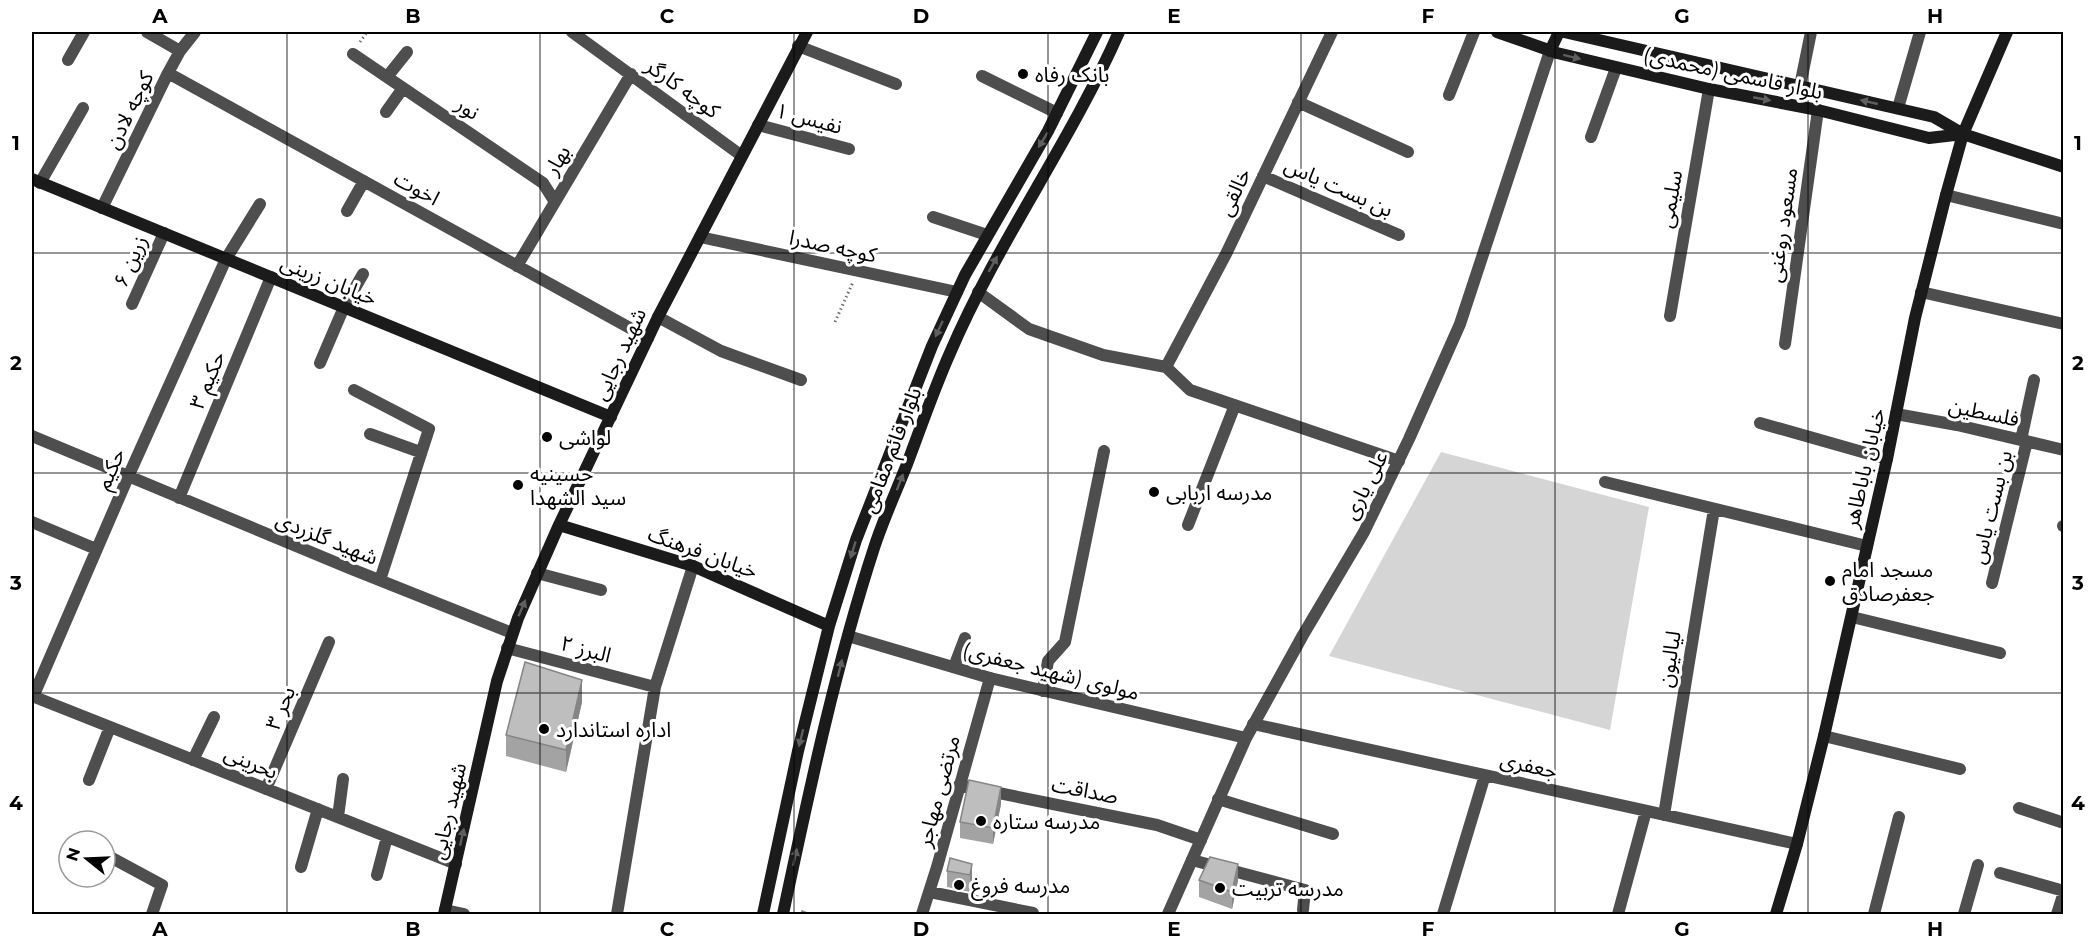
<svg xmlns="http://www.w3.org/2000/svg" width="2095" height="946" viewBox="0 0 2095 946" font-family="Montserrat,'Noto Sans Arabic',sans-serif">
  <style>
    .green { fill: #d5d5d5 }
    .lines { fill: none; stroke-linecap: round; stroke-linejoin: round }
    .path { stroke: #707070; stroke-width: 3; stroke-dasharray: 1.5 3; stroke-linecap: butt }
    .minor { stroke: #4e4e4e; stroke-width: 12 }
    .tertiary { stroke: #4e4e4e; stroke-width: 12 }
    .secondary { stroke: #1b1b1b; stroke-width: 12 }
    .wall { fill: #a3a3a3 }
    .shaded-wall { fill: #858585 }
    .building { fill: #bebebe; stroke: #858585; stroke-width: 1.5 }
    .oneway { fill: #5f5f5f }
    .grid { fill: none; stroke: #000; stroke-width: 1.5; stroke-opacity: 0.55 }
    .poi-dot { fill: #000; stroke: #fff; stroke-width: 2 }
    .labels { text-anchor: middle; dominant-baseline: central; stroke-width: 6; stroke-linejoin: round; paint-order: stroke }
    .street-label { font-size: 21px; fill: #000; stroke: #fff }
    .poi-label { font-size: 21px; fill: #000; stroke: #fff; text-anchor: start }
    .neatline { fill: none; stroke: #000; stroke-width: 2 }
    .grid-label { font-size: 20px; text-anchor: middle; font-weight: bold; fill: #000 }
  </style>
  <rect width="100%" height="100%" fill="#fff"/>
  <path class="green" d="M 1441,452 L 1649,507 L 1610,730 L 1329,656 Z"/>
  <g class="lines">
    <path class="path" d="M 360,42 L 367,32
      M 835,322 L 853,282"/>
    <path class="minor" d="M 147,32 L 180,51
      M 572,32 L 742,156
      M 798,46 L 896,84
      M 353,54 L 543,183 L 555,202
      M 68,60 L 84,32
      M 168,73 L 648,338
      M 982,76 L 1057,113
      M 387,77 L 407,52
      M 1800,86 L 1811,32
      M 1449,95 L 1474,32
      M 1298,102 L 1408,152
      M 1898,108 L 1920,32
      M 386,112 L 403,88
      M 758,125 L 849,149
      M 1591,137 L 1616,68
      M 1263,176 L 1399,235
      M 40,183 L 83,108
      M 1946,195 L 2064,224
      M 102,208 L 168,73 L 180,51 L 195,32
      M 347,211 L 364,181
      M 933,217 L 987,235
      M 700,237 L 957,292
      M 517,266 L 631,74
      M 978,292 L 1029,329 L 1103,355 L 1166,367 L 1190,390 L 1399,461
      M 1921,292 L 2064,324
      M 132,304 L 164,233
      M 1670,316 L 1709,89
      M 658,317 L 721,351 L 801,380
      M 1785,344 L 1818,110
      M 320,363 L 344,307 L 363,274
      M 1166,367 L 1226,254 L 1332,32
      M 354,390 L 429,429 L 380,580
      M 1896,414 L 1957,425 L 2064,450
      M 1760,423 L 1887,459
      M 370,434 L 420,452
      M 32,436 L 349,568 L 512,633
      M 2021,440 L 2034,380
      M 1605,482 L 1867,546
      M 179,498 L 271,277
      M 32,522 L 96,549
      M 1188,525 L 1235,405
      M 2063,526 L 2064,526
      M 537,573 L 601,590
      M 1992,583 L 2027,441
      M 1852,617 L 2000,653
      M 507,648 L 655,687
      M 954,667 L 965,638
      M 1043,691 L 1048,661 L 1065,642 L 1104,451
      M 32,696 L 456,864
      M 33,697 L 128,477 L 226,259 L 260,204
      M 1253,724 L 1797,844
      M 1824,736 L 1960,769
      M 193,760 L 214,717
      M 89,780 L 110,727
      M 959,785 L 1157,825 L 1201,840
      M 266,789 L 329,642
      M 1218,799 L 1333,834
      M 2019,808 L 2064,823
      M 1664,815 L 1714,509
      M 338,817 L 343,779
      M 112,858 L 162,885 L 152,914
      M 1192,860 L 1305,890 L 1303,910
      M 301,867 L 318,809
      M 2000,873 L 2064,891
      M 377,875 L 387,837
      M 930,892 L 1033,913
      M 445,910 L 464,914
      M 617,914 L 655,687 L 693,566
      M 922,914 L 937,867 L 990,678
      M 1443,914 L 1485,775
      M 1618,914 L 1646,811
      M 1874,914 L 1899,817
      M 1964,914 L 1978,865
      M 2057,914 L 2064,892"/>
    <path class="tertiary" d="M 848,636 L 990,678 L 1246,738
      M 1168,914 L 1246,738 L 1303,635 L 1364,532 L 1409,439 L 1460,324 L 1550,51"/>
    <path class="secondary" d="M 1497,32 L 1557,53 L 1709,89 L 1818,110 L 1929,138 L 1963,134
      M 1564,32 L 1934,117 L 1963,134 L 2064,167
      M 1550,51 L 1559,32
      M 32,179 L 611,417
      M 559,525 L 693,566 L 829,626
      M 444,914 L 497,681 L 518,618 L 559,525 L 658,317 L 807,32
      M 763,914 L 798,751 L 829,626 L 856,540 L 932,346 L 965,275 L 1048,131 L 1097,32
      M 783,914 C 809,792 835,668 874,548 C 883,520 896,492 907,464 C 921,427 934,389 950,353 C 998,241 1070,143 1119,32
      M 1776,914 L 1797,844 L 1824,736 L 1887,459 L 1915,318 L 1946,195 L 1963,134 L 2007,32"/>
  </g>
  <path class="wall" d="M 582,702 L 566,772 L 506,756 L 506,735 Z
    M 1001,804 L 993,844 L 960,838 L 960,822 Z
    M 972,864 L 972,880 L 970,892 L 947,887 L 947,871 Z
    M 1199,880 L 1238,881 L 1232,909 L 1199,897 Z"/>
  <path class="shaded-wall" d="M 582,680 L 582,702 L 566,772 L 566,750 Z
    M 1001,787 L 1001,804 L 993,844 L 993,828 Z
    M 972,864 L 972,880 L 970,892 L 970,875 Z
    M 1238,864 L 1238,881 L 1232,909 L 1232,892 Z"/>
  <path class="building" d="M 525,662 L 582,680 L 566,750 L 506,735 Z
    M 969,780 L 1001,787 L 993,828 L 960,822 Z
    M 1210,857 L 1238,864 L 1232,892 L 1199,880 Z
    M 950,858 L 972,864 L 970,875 L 947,871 Z
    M 802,911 L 813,915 L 801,915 Z"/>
  <defs><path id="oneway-solid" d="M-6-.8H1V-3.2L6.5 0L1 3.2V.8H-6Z" transform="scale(1.5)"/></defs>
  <g class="oneway">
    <use href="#oneway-solid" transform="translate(1572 57) rotate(14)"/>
    <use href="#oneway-solid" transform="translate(1762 99) rotate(11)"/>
    <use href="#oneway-solid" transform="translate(1869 102) rotate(-167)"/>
    <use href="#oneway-solid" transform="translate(1043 140) rotate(121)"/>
    <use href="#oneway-solid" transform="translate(993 264) rotate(-61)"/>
    <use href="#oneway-solid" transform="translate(939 329) rotate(115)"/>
    <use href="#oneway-solid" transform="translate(900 482) rotate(-69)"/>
    <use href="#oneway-solid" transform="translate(853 550) rotate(107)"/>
    <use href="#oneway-solid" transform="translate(522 608) rotate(-67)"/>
    <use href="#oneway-solid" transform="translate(840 668) rotate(-76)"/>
    <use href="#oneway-solid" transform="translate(801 738) rotate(104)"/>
    <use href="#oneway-solid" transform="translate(462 837) rotate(-77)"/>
    <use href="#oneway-solid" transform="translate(795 857) rotate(-78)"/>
  </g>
  <path class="grid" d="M 287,32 L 287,914M 540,32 L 540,914M 794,32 L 794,914M 1048,32 L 1048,914M 1301,32 L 1301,914M 1555,32 L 1555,914M 1808,32 L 1808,914M 32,253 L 2064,253M 32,473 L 2064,473M 32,693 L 2064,693"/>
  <g class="poi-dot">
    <circle cx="1023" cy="74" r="6"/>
    <circle cx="547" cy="437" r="6"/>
    <circle cx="518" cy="485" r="6"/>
    <circle cx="1154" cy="492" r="6"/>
    <circle cx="1830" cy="581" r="6"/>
    <circle cx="544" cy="729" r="6"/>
    <circle cx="981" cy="821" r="6"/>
    <circle cx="959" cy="885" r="6"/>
    <circle cx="1220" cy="888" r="6"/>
  </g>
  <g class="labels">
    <g class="street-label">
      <text transform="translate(1733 73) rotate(12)">بلوار قاسمی (محمدی)</text>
      <text transform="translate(683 88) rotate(36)">کوچه کارگر</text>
      <text transform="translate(468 108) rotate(34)">نور</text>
      <text transform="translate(129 110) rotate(-64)">کوچه لادن</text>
      <text transform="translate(809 118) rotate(15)">نفیس ‍۱</text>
      <text transform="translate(557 160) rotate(-59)">بهار</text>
      <text transform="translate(1339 187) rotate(24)">بن بست یاس</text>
      <text transform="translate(417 188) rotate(29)">اخوت</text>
      <text transform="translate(1234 192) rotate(-65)">خالقی</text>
      <text transform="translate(1670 199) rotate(-80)">سلیمی</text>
      <text transform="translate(1782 225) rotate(-82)">مسعود روغنی</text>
      <text transform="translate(833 246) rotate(12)">کوچه صدرا</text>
      <text transform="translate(130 261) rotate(-66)">زرین ۶</text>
      <text transform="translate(329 280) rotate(22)">خیابان زرینی</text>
      <text transform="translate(619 354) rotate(-65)">شهید رجایی</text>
      <text transform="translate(207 380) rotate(-67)">حکیم ۳</text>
      <text transform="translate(1984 412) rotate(12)">فلسطین</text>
      <text transform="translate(891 450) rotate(-69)">بلوار قائم مقامی</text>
      <text transform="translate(1864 468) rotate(-77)">خیابان باباطاهر</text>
      <text transform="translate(110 469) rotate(-66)">حکیم</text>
      <text transform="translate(1365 485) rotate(-63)">علی یاری</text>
      <text transform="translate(1991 507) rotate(-76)">بن بست یاس</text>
      <text transform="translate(327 538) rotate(22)">شهید گلزردی</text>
      <text transform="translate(703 552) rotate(20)">خیابان فرهنگ</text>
      <text transform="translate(586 649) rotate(15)">البرز ۲</text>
      <text transform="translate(1669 659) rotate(-81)">لیالیون</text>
      <text transform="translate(1051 671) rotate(14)">مولوی (شهید جعفری)</text>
      <text transform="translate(280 708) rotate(-67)">بحر ۳</text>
      <text transform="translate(251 762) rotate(22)">بحرینی</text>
      <text transform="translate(1529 765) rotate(13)">جعفری</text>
      <text transform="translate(1085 790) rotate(11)">صداقت</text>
      <text transform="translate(938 791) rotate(-75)">مرتضی مهاجر</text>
      <text transform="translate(448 811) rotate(-77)">شهید رجایی</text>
    </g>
    <g class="poi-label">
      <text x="1035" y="74">بانک رفاه</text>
      <text x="559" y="437">لواشی</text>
      <text x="530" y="473">حسینیه<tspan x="530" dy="24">سید الشهدا</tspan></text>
      <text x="1166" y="492">مدرسه اربابی</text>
      <text x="1842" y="569">مسجد امام<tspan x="1842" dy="24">جعفرصادق</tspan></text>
      <text x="556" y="729">اداره استاندارد</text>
      <text x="993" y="821">مدرسه ستاره</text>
      <text x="971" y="885">مدرسه فروغ</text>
      <text x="1232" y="888">مدرسه تربیت</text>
    </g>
  </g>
  <rect width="2095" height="946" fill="none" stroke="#ffffff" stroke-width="66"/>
  <g transform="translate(87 859) rotate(288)"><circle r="28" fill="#ffffff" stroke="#999999" stroke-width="1.5"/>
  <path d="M0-4.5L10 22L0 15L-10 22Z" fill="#000000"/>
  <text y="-9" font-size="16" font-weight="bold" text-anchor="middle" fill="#000000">N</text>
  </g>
  <rect x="33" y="33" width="2029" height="880" class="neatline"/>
  <g class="grid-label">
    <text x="160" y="23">A</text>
    <text x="413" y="23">B</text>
    <text x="667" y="23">C</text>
    <text x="921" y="23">D</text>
    <text x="1174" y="23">E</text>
    <text x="1428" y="23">F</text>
    <text x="1682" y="23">G</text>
    <text x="1935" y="23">H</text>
    <text x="16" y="150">1</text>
    <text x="2078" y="150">1</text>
    <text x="16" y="370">2</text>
    <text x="2078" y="370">2</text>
    <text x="16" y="590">3</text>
    <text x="2078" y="590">3</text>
    <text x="16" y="810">4</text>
    <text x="2078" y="810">4</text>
    <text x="160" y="936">A</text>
    <text x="413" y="936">B</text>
    <text x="667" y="936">C</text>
    <text x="921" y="936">D</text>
    <text x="1174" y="936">E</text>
    <text x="1428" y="936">F</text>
    <text x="1682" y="936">G</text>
    <text x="1935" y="936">H</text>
  </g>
</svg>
